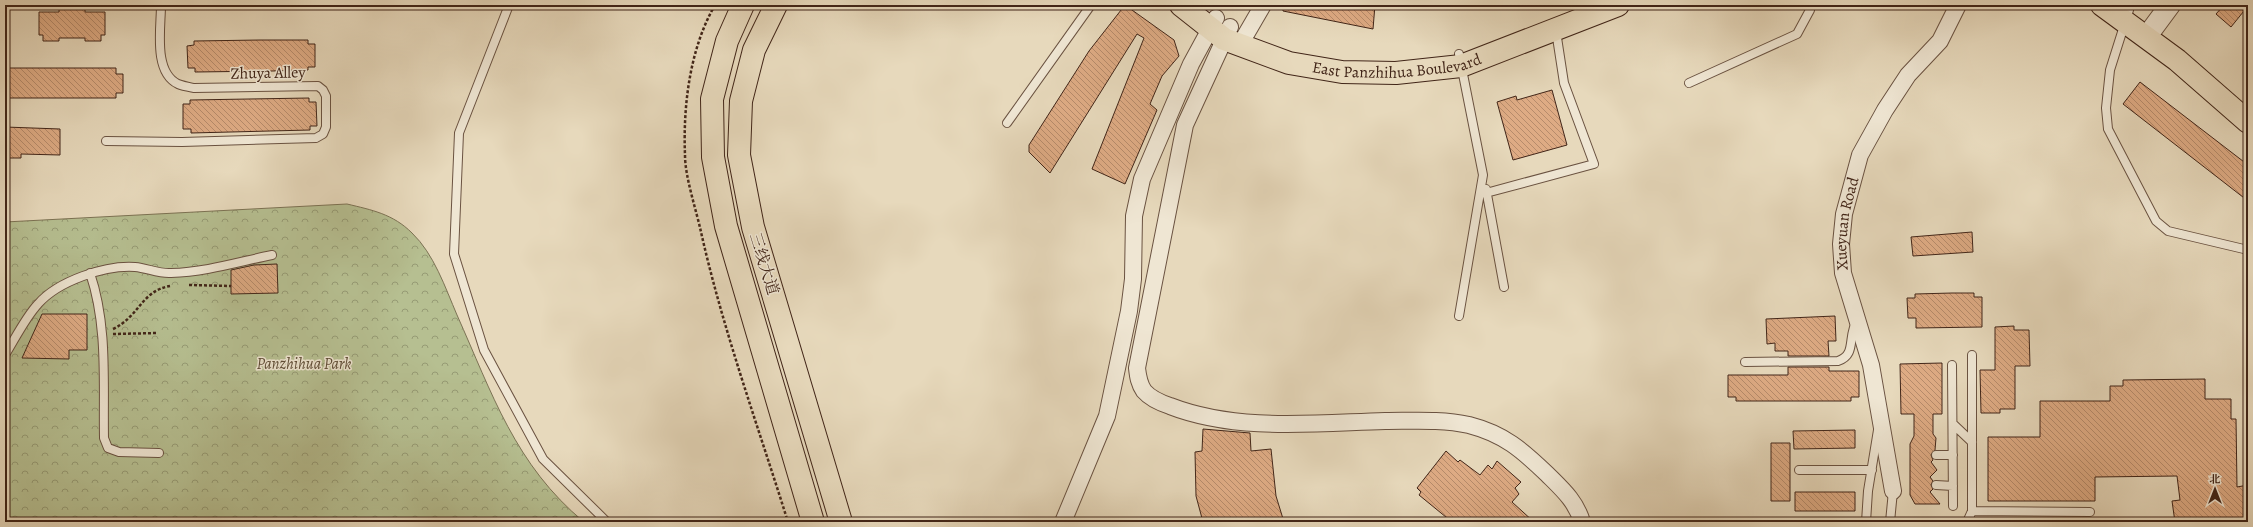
<svg xmlns="http://www.w3.org/2000/svg" width="2253" height="527" viewBox="0 0 2253 527" font-family="Alegreya,'Noto Serif SC',serif">
  <style>
    .forest { fill: url(#forest-crowns); stroke: #7c7254 }
    .building { fill: url(#building-back-hatch); stroke: #412518 }
    .lines { fill: none; stroke-linecap: round; stroke-linejoin: round }
    .service-casing { stroke: #6a5241; stroke-width: 10 }
    .minor-casing { stroke: #6a5241; stroke-width: 18 }
    .tertiary-casing { stroke: #6a5241; stroke-width: 22 }
    .primary-casing { stroke: #412518; stroke-width: 24 }
    .trunk-casing { stroke: #412518; stroke-width: 24 }
    .path { stroke: #412518; stroke-width: 2.5; stroke-dasharray: 3 2; stroke-linecap: butt }
    .service { stroke: #efe6d3; stroke-width: 8 }
    .minor { stroke: #efe6d3; stroke-width: 16 }
    .tertiary { stroke: #efe6d3; stroke-width: 20 }
    .primary { stroke: #e7d9bc; stroke-width: 22 }
    .trunk { stroke: #e7d9bc; stroke-width: 22 }
    .labels { text-anchor: middle; dominant-baseline: central; stroke-width: 3; stroke-linejoin: round; paint-order: stroke }
    .street-label { font-size: 16px; fill: #412518; stroke: #efe6d3 }
    .park-label { font-size: 16px; font-style: italic; fill: #5e4c36; stroke: #efe6d3 }
  </style>
  <defs>
    <pattern id="forest-crowns" width="20" height="18" patternUnits="userSpaceOnUse"><rect width="20" height="18" fill="#b6bf91"/><path d="M2 6a3 3 0 1 1 6 0M12 15a3 3 0 1 1 6 0" fill="none" stroke="#969b75"/></pattern>
    <pattern id="building-back-hatch" width="6" height="6" patternUnits="userSpaceOnUse"><rect width="6" height="6" fill="#deab84"/><path d="M-1 5l2 2M0 0l6 6M5-1l2 2" fill="none" stroke="#b68b6b"/></pattern>
  </defs>
  <rect width="100%" height="100%" fill="#e7d9bc"/>
  <filter id="stains"><feTurbulence type="fractalNoise" baseFrequency=".005" numOctaves="4"/><feColorMatrix values="0 0 0 0 .2 0 0 0 0 .09 0 0 0 0 .02 0 0 0 .5 -.17"/></filter>
  <radialGradient id="worn" r=".72"><stop offset=".6" stop-color="#630" stop-opacity="0"/><stop offset="1" stop-color="#630" stop-opacity=".3"/></radialGradient>
  <path class="forest" d="M 347,204 C 372,210 393,214 412,233 C 434,254 445,287 457,315 C 492,393 515,465 584,522 L 5,522 L 5,222 Z"/>
  <path class="building" d="M 59,5 L 85,5 L 85,12 L 105,12 L 105,35 L 101,35 L 101,41 L 85,41 L 85,38 L 59,38 L 59,41 L 43,41 L 43,35 L 39,35 L 39,12 L 59,12 Z
    M 1125,5 L 1174,40 L 1179,56 L 1162,76 L 1150,104 L 1157,110 L 1125,184 L 1092,169 L 1144,38 L 1137,34 L 1050,173 L 1029,152 L 1029,145 L 1089,51 Z
    M 1283,5 L 1375,5 L 1373,29 L 1283,11 Z
    M 2224,5 L 2248,5 L 2248,6 L 2231,27 L 2216,14 Z
    M 260,40 L 308,40 L 308,44 L 315,44 L 315,67 L 308,67 L 308,70 L 272,71 L 195,72 L 195,68 L 188,68 L 187,46 L 194,45 L 194,41 Z
    M 5,68 L 116,68 L 116,74 L 123,74 L 123,93 L 116,93 L 116,98 L 5,98 Z
    M 2140,82 L 2248,165 L 2248,201 L 2123,104 Z
    M 1552,90 L 1567,145 L 1513,160 L 1497,102 L 1516,96 L 1517,100 Z
    M 309,98 L 309,102 L 316,102 L 317,126 L 310,126 L 310,130 L 191,133 L 191,129 L 183,129 L 183,104 L 190,104 L 190,100 Z
    M 5,127 L 60,129 L 60,155 L 21,154 L 21,158 L 5,158 Z
    M 1972,232 L 1973,252 L 1913,256 L 1911,237 Z
    M 277,264 L 278,293 L 231,294 L 231,270 L 254,265 Z
    M 1952,293 L 1974,293 L 1974,297 L 1982,297 L 1982,327 L 1916,328 L 1916,318 L 1908,318 L 1907,298 L 1915,298 L 1915,294 Z
    M 42,314 L 87,314 L 87,350 L 69,350 L 69,359 L 22,358 Z
    M 1835,316 L 1836,341 L 1828,341 L 1829,356 L 1788,356 L 1788,351 L 1775,351 L 1775,343 L 1767,344 L 1766,319 Z
    M 2014,326 L 2014,330 L 2029,330 L 2030,366 L 2015,366 L 2015,409 L 2000,409 L 2000,413 L 1981,413 L 1980,370 L 1995,370 L 1995,327 Z
    M 1942,363 L 1942,414 L 1933,414 L 1933,434 L 1936,438 L 1935,450 L 1931,455 L 1933,460 L 1931,462 L 1937,470 L 1930,477 L 1933,481 L 1931,485 L 1933,489 L 1930,492 L 1940,504 L 1915,504 L 1910,495 L 1910,444 L 1914,436 L 1914,414 L 1901,414 L 1900,364 Z
    M 1788,367 L 1829,367 L 1829,371 L 1859,371 L 1859,397 L 1851,397 L 1851,401 L 1736,401 L 1736,397 L 1728,397 L 1728,375 L 1788,375 Z
    M 2205,379 L 2205,399 L 2231,399 L 2231,419 L 2236,419 L 2237,487 L 2248,485 L 2248,520 L 2175,522 L 2172,501 L 2180,500 L 2177,476 L 2095,477 L 2095,501 L 1988,501 L 1988,437 L 2040,437 L 2040,401 L 2110,401 L 2110,386 L 2123,386 L 2123,380 Z
    M 1203,429 L 1250,433 L 1251,451 L 1271,449 L 1276,496 L 1284,522 L 1203,522 L 1196,496 L 1195,452 L 1202,451 Z
    M 1855,430 L 1855,448 L 1794,449 L 1793,431 Z
    M 1771,443 L 1790,443 L 1790,501 L 1771,501 Z
    M 1446,451 L 1458,462 L 1460,460 L 1480,475 L 1488,465 L 1492,469 L 1497,461 L 1521,482 L 1515,488 L 1519,494 L 1512,502 L 1534,522 L 1452,522 L 1419,495 L 1421,492 L 1417,488 Z
    M 1795,492 L 1855,492 L 1855,511 L 1795,511 Z"/>
  <g class="lines">
    <defs>
      <path id="service" d="M 509,5 L 459,133 L 454,254 L 484,350 L 543,459 L 607,522
        M 2129,10 L 2110,70 L 2106,108 L 2108,129 L 2156,221 L 2168,231 L 2248,250
        M 1689,83 L 1797,34 L 1810,10 L 1810,5
        M 1007,123 L 1091,5
        M 106,141 L 182,142 L 316,138 L 323,134 L 326,127 L 326,96 L 323,90 L 318,86 L 194,88 C 189,87 183,86 178,84 C 153,72 161,28 161,5
        M 1486,189 L 1504,287
        M 1486,193 L 1594,164 L 1564,83 L 1556,31
        M 90,273 C 108,326 103,383 104,438 L 108,448 L 119,452 L 159,453
        M 1459,316 L 1483,175 L 1459,54
        M 5,355 C 15,339 25,318 38,304 C 58,281 105,265 135,267 C 147,268 159,274 171,273 C 206,272 238,262 272,255
        M 1745,362 L 1838,361 C 1857,355 1847,336 1857,321
        M 1952,365 L 1953,506
        M 1953,424 L 1972,442
        M 1936,455 L 1953,455
        M 1799,470 L 1872,470
        M 1936,485 L 1953,486
        M 1972,511 L 2090,512
        M 1866,522 L 1868,491 L 1878,430
        M 1890,522 L 1893,491
        M 1967,522 L 1972,511 L 1972,355"/>
      <g id="minor">
        <path d="M 1230,27 L 1185,125 L 1137,368 C 1138,377 1139,384 1144,391 C 1150,398 1161,403 1170,406 C 1237,432 1315,423 1385,421 C 1413,421 1442,419 1469,425 C 1504,434 1522,450 1547,474 C 1562,489 1576,501 1582,522"/>
        <path d="M 1245,36 L 1263,5"/>
        <path id="s1" d="M 1893,491 L 1871,365 L 1843,273 L 1841,244 L 1844,214 L 1860,155 L 1885,110 L 1908,75 L 1940,41 L 1958,5"/>
        <path d="M 1063,522 L 1107,416 L 1129,311 L 1133,279 L 1134,216 L 1142,179 L 1191,64 L 1216,18"/>
      </g>
      <path id="tertiary" d="M 2153,28 L 2170,5"/>
      <path id="primary" d="M 743,5 L 727,41 L 712,99 L 713,157 L 726,226 L 813,522
        M 776,5 L 754,50 L 741,101 L 739,155 L 753,227 L 841,522"/>
      <g id="trunk">
        <path id="s2" d="M 1181,5 L 1224,39 L 1289,63 L 1342,72 L 1396,73 L 1461,66 L 1618,5"/>
        <path d="M 2102,5 L 2177,60 L 2248,122"/>
      </g>
    </defs>
    <use href="#service" class="service-casing"/>
    <use href="#minor" class="minor-casing"/>
    <use href="#tertiary" class="tertiary-casing"/>
    <use href="#primary" class="primary-casing"/>
    <use href="#trunk" class="trunk-casing"/>
    <path class="path" d="M 715,5 C 690,48 683,105 685,155 C 685,177 696,209 701,232 C 723,330 758,426 788,522
      M 189,285 L 231,286
      M 113,329 C 140,316 141,291 170,286
      M 113,334 L 158,333"/>
    <use href="#service" class="service"/>
    <use href="#minor" class="minor"/>
    <use href="#tertiary" class="tertiary"/>
    <use href="#primary" class="primary"/>
    <use href="#trunk" class="trunk"/>
  </g>
  <g class="labels">
    <g class="street-label">
      <text stroke="none"><textPath href="#s2" startOffset="233">East Panzhihua Boulevard</textPath></text>
      <text transform="translate(268 73) rotate(-1)">Zhuya Alley</text>
      <text stroke="none"><textPath href="#s1" startOffset="274">Xueyuan Road</textPath></text>
      <text transform="translate(764 264) rotate(73)">三线大道</text>
    </g>
    <g class="park-label">
      <text x="304" y="364">Panzhihua Park</text>
    </g>
  </g>
  <rect width="2253" height="527" fill="none" stroke="#e7d9bc" stroke-width="20"/>
  <rect x="6" y="6" width="2241" height="515" fill="none" stroke="#412518" stroke-width="2"/>
  <rect x="10" y="10" width="2233" height="507" fill="none" stroke="#412518"/>
  <g transform="translate(2215 489)" stroke="#efe6d3" stroke-width="3" paint-order="stroke">
  <path d="M0-3L7 15L0 10L-7 15Z" fill="#412518"/>
  <text y="-6" font-size="11" font-weight="bold" text-anchor="middle" fill="#412518">北</text>
  </g>
  <rect width="100%" height="100%" filter="url(#stains)"/>
  <rect width="100%" height="100%" fill="url(#worn)"/>
</svg>
